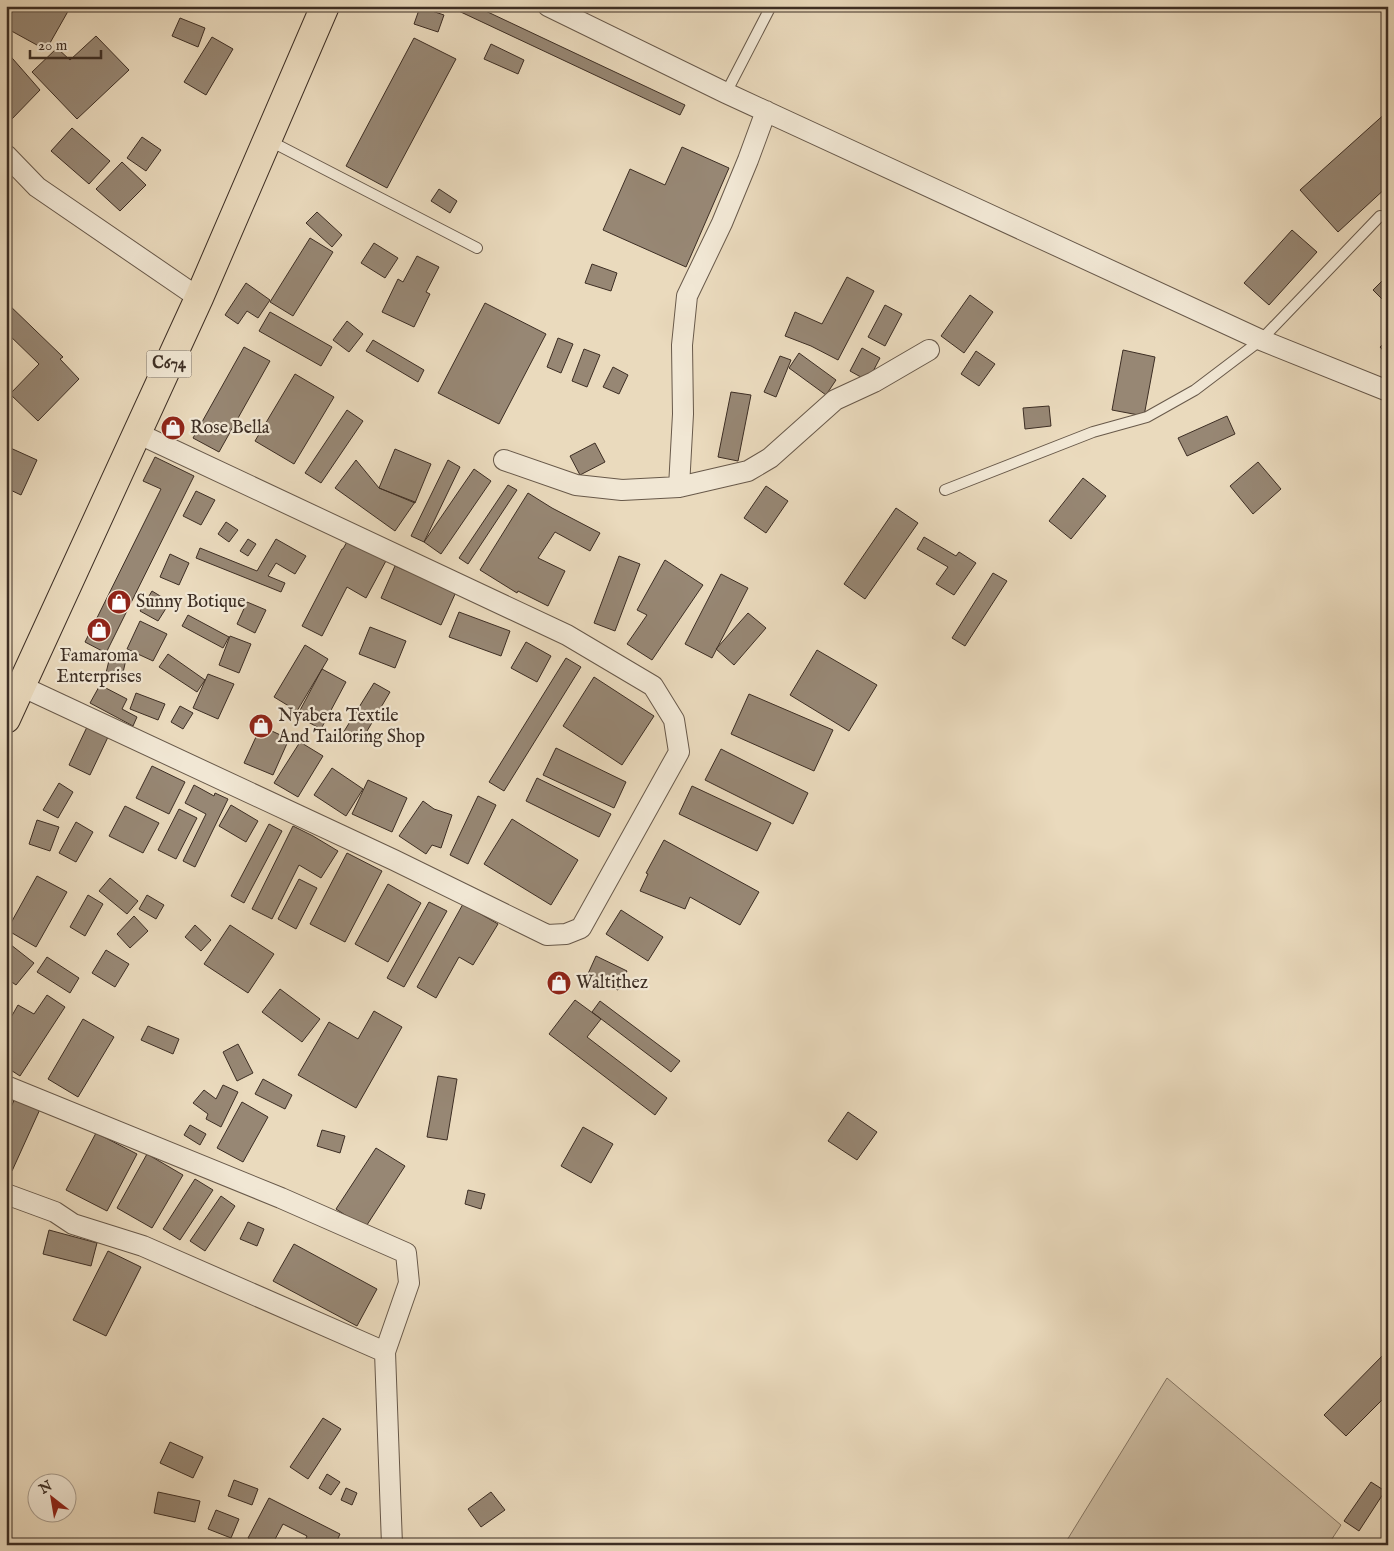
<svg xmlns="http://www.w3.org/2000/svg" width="1394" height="1551" viewBox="0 0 1394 1551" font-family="'IM FELL English',serif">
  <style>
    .green { fill: #cdbda3; stroke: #857664 }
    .building { fill: #978774; stroke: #3d2e24 }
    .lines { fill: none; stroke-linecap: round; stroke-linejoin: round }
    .lane-casing { stroke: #68594a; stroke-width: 12 }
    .street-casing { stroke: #68594a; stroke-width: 22 }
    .primary-casing { stroke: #3d2e24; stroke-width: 30 }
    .lane { stroke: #f1e7d4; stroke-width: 10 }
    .street { stroke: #f1e7d4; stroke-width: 20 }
    .primary { stroke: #eadabd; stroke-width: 28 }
    .labels { text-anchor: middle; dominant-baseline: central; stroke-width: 4.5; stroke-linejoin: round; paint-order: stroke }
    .shield { fill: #f1e7d4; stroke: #736659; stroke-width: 1 }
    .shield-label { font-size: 16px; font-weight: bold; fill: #3d2e24 }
    .poi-label { font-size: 18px; fill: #3d2e24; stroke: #f1e7d4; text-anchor: start }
  </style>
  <rect width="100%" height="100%" fill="#eadabd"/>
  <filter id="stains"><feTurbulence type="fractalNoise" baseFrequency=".004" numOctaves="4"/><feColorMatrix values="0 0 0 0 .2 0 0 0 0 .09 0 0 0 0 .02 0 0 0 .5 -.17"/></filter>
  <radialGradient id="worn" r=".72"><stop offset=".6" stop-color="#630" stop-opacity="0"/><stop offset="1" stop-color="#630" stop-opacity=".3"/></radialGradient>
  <path class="green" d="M 1167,1378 L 1341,1525 L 1328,1545 L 1064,1545 Z"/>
  <path class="building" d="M 6,6 L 71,6 L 46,50 L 6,28 L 8,20 L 6,20 Z
    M 448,6 L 475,6 L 685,105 L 680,115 Z
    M 879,6 L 890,6 L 883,12 Z
    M 420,7 L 444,15 L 438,32 L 414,24 Z
    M 180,18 L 205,28 L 198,47 L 172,36 Z
    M 96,36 L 129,70 L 77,119 L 32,72 L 57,48 L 70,60 Z
    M 212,37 L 233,49 L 206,95 L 184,82 Z
    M 414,38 L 456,59 L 387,188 L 346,166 Z
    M 491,44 L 524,60 L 518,74 L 484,59 Z
    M 6,51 L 40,90 L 9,122 L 6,120 Z
    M 1388,111 L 1388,186 L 1338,232 L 1300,190 Z
    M 72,128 L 110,161 L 89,184 L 51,151 Z
    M 142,137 L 161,150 L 146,171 L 127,158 Z
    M 682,147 L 729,168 L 686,267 L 603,230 L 630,169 L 665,185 Z
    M 122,162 L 146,185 L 120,211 L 96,189 Z
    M 439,189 L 457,201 L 450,213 L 431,201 Z
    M 317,212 L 342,235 L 332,247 L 306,223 Z
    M 1292,230 L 1317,252 L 1269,305 L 1244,283 Z
    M 310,238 L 333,252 L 293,316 L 270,302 Z
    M 374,243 L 398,258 L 385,278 L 361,263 Z
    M 417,256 L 439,267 L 426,292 L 430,294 L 414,327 L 382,312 L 398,279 L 403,282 Z
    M 592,264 L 617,273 L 611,291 L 585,283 Z
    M 1388,275 L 1388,305 L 1373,290 Z
    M 847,277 L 874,291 L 838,360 L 811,346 L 785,336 L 795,312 L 822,324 Z
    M 246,283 L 270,300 L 258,318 L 247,311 L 238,324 L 225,315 Z
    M 970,295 L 993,312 L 964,353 L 941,336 Z
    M 6,302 L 63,357 L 60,359 L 79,379 L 38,421 L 10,394 L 39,364 L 6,332 Z
    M 485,303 L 546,334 L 499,424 L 438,393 Z
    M 885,305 L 902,314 L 885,346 L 868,337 Z
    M 270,312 L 332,347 L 321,366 L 259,331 Z
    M 347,321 L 363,334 L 349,352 L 333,340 Z
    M 558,338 L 573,344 L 561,373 L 547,367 Z
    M 373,340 L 424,370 L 418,382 L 366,351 Z
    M 1388,340 L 1388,356 L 1380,347 Z
    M 244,347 L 270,361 L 219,452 L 193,438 Z
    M 862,348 L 880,358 L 868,381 L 850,371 Z
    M 584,349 L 600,355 L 587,387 L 572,381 Z
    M 1123,350 L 1155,357 L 1144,416 L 1112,410 Z
    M 976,351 L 995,364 L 979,386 L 961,374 Z
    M 799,353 L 836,380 L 826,395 L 789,368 Z
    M 780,356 L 791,360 L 776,397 L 764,392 Z
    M 613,367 L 628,375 L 619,394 L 603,387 Z
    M 295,374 L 334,397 L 294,464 L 255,441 Z
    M 731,392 L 751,395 L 738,461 L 718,457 Z
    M 1049,406 L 1051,426 L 1025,429 L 1023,408 Z
    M 347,410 L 363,421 L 321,483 L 305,473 Z
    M 1227,416 L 1235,434 L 1187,456 L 1178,438 Z
    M 595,443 L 605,462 L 580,475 L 570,456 Z
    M 6,446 L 37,460 L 21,495 L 6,488 Z
    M 395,449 L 431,464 L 415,503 L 379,488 Z
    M 155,457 L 194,476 L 106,653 L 85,642 L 161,489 L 143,481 Z
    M 356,460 L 379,488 L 415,502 L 395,531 L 335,488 Z
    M 448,460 L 460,467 L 424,542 L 411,536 Z
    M 1258,462 L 1281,489 L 1253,514 L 1230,486 Z
    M 474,469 L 491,481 L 441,554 L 424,542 Z
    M 1083,478 L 1106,496 L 1071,539 L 1049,521 Z
    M 508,485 L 517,490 L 468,564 L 459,558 Z
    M 766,486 L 788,501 L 766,533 L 744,518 Z
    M 196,491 L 215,500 L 201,525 L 183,516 Z
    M 528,493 L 552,508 L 600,533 L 590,551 L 555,532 L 538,558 L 565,571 L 548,606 L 518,591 L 517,593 L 480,570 Z
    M 896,508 L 918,523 L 865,599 L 844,584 Z
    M 226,522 L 238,530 L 229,542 L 218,534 Z
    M 924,537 L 956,556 L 959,552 L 976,563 L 954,595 L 936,584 L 948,567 L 917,549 Z
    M 349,538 L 387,559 L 366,598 L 347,587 L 322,636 L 302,626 L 342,549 L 343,549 Z
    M 248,539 L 256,544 L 248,556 L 240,551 Z
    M 276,539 L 306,556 L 295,574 L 276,563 L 268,576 L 285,583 L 281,592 L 196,558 L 200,548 L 257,571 Z
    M 170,554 L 189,563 L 179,585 L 160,577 Z
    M 619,556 L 640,564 L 615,631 L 594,623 Z
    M 665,560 L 703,585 L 652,660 L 627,644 L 647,615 L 637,610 Z
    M 395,566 L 456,592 L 441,625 L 381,598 Z
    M 993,573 L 1007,581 L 965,646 L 952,638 Z
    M 721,574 L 748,588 L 712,658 L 685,644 Z
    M 152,591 L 170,602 L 158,621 L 140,611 Z
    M 247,602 L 266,610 L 255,633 L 237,624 Z
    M 459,612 L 510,631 L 501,656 L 449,637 Z
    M 748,613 L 766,628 L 734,665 L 716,649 Z
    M 188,615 L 229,637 L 223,648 L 182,626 Z
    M 140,621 L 167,634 L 153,661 L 127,649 Z
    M 370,627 L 406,641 L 395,668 L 359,654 Z
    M 230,636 L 251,644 L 239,673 L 219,665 Z
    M 526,642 L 551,656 L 537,682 L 511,668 Z
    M 305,645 L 328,659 L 297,711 L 274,697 Z
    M 817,650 L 877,685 L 849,731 L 790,695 Z
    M 111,652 L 127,655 L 122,677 L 106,673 Z
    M 168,654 L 205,680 L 197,692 L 159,667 Z
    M 566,658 L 581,667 L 504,791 L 489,782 Z
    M 322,669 L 346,682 L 321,729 L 297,716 Z
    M 208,674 L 234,684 L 218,719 L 193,708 Z
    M 594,677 L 654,716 L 622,765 L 563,726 Z
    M 374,683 L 390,692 L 360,743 L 343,733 Z
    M 100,685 L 127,699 L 122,709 L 137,717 L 133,726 L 90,703 Z
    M 136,693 L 165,704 L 158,720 L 130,709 Z
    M 749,694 L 833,730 L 814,771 L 731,734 Z
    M 180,706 L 193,713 L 183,729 L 171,722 Z
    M 261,726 L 289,739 L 273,775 L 244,763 Z
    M 87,727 L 108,737 L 90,775 L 69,765 Z
    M 300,742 L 323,756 L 298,797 L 274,783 Z
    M 556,748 L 626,782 L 614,808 L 543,775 Z
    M 721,749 L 808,793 L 793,824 L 705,780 Z
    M 152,766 L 185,782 L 169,814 L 136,798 Z
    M 332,768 L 363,789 L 346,816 L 314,795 Z
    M 537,778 L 611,814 L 599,837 L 526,801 Z
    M 368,780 L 407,798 L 392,832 L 352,814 Z
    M 59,783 L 73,792 L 58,818 L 43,810 Z
    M 194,785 L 214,796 L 215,793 L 228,799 L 195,867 L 183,861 L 206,814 L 185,803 Z
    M 692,786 L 771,823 L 757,851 L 679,814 Z
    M 478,796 L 496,805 L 468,864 L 450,855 Z
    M 423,801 L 434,809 L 452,815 L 441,848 L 432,845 L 426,854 L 399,836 Z
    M 231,805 L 258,821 L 246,842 L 219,826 Z
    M 125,806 L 159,823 L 143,853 L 109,836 Z
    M 179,809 L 197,818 L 176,859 L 158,850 Z
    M 512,819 L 578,860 L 551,905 L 484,864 Z
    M 37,820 L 59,827 L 50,851 L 29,844 Z
    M 76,822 L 93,832 L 76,862 L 59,853 Z
    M 269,824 L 282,831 L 244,903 L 231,896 Z
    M 293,826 L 313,836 L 338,851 L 321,878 L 299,865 L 272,919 L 252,909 Z
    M 664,840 L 759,892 L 740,925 L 690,897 L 685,909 L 640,891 L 648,874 L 646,873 Z
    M 347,853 L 382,871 L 345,942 L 310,924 Z
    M 37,876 L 67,892 L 36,947 L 7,930 Z
    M 110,878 L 138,901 L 127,914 L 99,891 Z
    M 299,879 L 317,888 L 296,929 L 278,919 Z
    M 388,884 L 421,903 L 388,962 L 355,944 Z
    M 88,895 L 103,904 L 85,936 L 70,927 Z
    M 147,895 L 164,905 L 156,919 L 139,909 Z
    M 429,902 L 447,911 L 404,987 L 387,978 Z
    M 463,904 L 498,924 L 473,965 L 459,957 L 436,998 L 417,987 Z
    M 621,910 L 663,937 L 648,961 L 606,934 Z
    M 134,916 L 148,931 L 130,948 L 117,934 Z
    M 195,925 L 211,940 L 201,951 L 185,937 Z
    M 230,925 L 274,954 L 248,993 L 204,964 Z
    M 6,941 L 34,963 L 16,985 L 6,978 Z
    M 106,950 L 129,964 L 115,987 L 92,973 Z
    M 596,956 L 627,971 L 618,990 L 587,976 Z
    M 47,957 L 79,978 L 70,993 L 37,972 Z
    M 280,989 L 320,1019 L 302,1042 L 262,1012 Z
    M 47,995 L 65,1007 L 20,1076 L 6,1067 L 6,1026 L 18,1005 L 34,1014 Z
    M 575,1000 L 601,1019 L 587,1037 L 667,1098 L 655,1115 L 549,1034 Z
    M 600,1001 L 680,1061 L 671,1072 L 592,1012 Z
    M 374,1011 L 402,1027 L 356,1108 L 298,1075 L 329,1022 L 358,1039 Z
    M 83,1019 L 114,1037 L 78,1097 L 48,1079 Z
    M 148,1026 L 179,1039 L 173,1054 L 141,1040 Z
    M 238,1044 L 253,1073 L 237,1081 L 223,1052 Z
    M 438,1076 L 457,1079 L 447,1140 L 427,1137 Z
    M 263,1079 L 292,1095 L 285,1109 L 255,1094 Z
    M 223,1085 L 238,1092 L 221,1127 L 206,1119 L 208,1114 L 193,1103 L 204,1090 L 216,1099 Z
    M 16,1096 L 41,1107 L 12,1171 L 6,1169 L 6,1118 Z
    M 242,1102 L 268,1117 L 243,1162 L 217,1148 Z
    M 848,1112 L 877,1132 L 857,1160 L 828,1141 Z
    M 190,1125 L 206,1134 L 200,1145 L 184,1135 Z
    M 583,1127 L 613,1144 L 591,1183 L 561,1166 Z
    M 322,1130 L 345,1136 L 340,1153 L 317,1146 Z
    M 96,1133 L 137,1154 L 107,1211 L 66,1190 Z
    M 376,1148 L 405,1166 L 365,1228 L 336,1209 Z
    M 147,1154 L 183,1175 L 152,1228 L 117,1208 Z
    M 195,1179 L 213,1190 L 180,1240 L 163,1229 Z
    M 468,1190 L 485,1194 L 481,1209 L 465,1204 Z
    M 221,1196 L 235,1206 L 205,1251 L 190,1241 Z
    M 248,1222 L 264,1229 L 257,1246 L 240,1239 Z
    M 49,1230 L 97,1243 L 91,1266 L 43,1254 Z
    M 294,1244 L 377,1289 L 357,1326 L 273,1281 Z
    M 108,1251 L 141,1267 L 106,1336 L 73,1320 Z
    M 1388,1350 L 1388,1394 L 1346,1436 L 1324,1415 Z
    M 323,1418 L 341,1429 L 308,1479 L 290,1467 Z
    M 170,1442 L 203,1457 L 193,1478 L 160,1463 Z
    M 327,1474 L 340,1482 L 331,1495 L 319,1488 Z
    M 234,1480 L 258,1489 L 252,1505 L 228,1496 Z
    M 1371,1482 L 1385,1491 L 1359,1531 L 1344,1521 Z
    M 346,1488 L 357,1493 L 352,1505 L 341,1500 Z
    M 158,1492 L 200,1501 L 195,1522 L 154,1513 Z
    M 491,1492 L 505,1510 L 481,1527 L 468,1509 Z
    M 269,1498 L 340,1534 L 335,1545 L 303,1545 L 307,1536 L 283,1524 L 272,1545 L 260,1545 L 248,1538 Z
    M 216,1510 L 239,1519 L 231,1538 L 208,1529 Z"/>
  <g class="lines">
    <defs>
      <path id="lane" d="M 726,93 L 771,6
        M 268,140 L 477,248
        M 945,490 L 1093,432 L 1147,417 L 1195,390 L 1261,340 L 1380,216"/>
      <path id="street" d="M 548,6 L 726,93 L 1261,340 L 1388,391
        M 6,155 L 37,187 L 199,298
        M 504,460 L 576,485 L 622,490 L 679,487 L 748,471 L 770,458 L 835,400 L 874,382 L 929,350
        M 679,487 L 683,414 L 682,345 L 687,296 L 722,223 L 748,160 L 766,111
        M 21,686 L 394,860 L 547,935 L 566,934 L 581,928 L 679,752 L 674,720 L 653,686 L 567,635 L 137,433
        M 6,1086 L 281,1198 L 406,1253 L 409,1283 L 385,1352 L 392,1545
        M 6,1194 L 55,1212 L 73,1224 L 143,1246 L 385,1352"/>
      <path id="primary" d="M 6,719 L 199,298 L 325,6"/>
    </defs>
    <use href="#lane" class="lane-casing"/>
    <use href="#street" class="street-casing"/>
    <use href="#primary" class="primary-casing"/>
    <use href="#lane" class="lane"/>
    <use href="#street" class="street"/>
    <use href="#primary" class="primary"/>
  </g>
  <defs>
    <symbol id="shop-disc" viewBox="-11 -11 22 22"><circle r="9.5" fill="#8f2418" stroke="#f1e7d4"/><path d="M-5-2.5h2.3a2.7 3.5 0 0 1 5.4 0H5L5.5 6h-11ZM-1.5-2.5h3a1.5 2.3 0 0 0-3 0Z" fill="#fff"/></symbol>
  </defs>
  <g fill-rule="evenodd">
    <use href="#shop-disc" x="159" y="414" width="28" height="28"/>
    <use href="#shop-disc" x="105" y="588" width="28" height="28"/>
    <use href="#shop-disc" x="85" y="616" width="28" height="28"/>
    <use href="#shop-disc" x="247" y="712" width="28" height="28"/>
    <use href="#shop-disc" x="545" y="969" width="28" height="28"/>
  </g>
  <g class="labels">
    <rect class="shield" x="146.5" y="350.5" width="45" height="27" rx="4"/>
    <g class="shield-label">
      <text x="169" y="364">C674</text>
    </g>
    <g class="poi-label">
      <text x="190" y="428">Rose Bella</text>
      <text x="136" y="602">Sunny Botique</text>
      <text x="99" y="656" text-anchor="middle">Famaroma<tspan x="99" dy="21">Enterprises</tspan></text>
      <text x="278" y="716">Nyabera Textile<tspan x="278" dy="21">And Tailoring Shop</tspan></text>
      <text x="576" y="983">Waltithez</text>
    </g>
  </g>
  <rect width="1394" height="1551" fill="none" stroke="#eadabd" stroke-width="25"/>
  <rect x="8" y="8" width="1379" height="1536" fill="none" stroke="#3d2e24" stroke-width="2.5"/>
  <rect x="12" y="12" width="1369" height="1526" fill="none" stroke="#3d2e24"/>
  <g transform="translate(52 1498) rotate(329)"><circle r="24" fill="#f1e7d4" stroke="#a99d8e"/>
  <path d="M0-4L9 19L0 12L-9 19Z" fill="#8f2418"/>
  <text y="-8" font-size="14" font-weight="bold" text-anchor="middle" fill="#3d2e24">N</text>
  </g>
  <path d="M30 50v8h71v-8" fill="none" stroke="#3d2e24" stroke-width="2.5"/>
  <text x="38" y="50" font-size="15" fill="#3d2e24" stroke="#f1e7d4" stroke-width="4" paint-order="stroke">20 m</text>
  <rect width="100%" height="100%" filter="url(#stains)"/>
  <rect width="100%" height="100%" fill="url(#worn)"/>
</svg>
